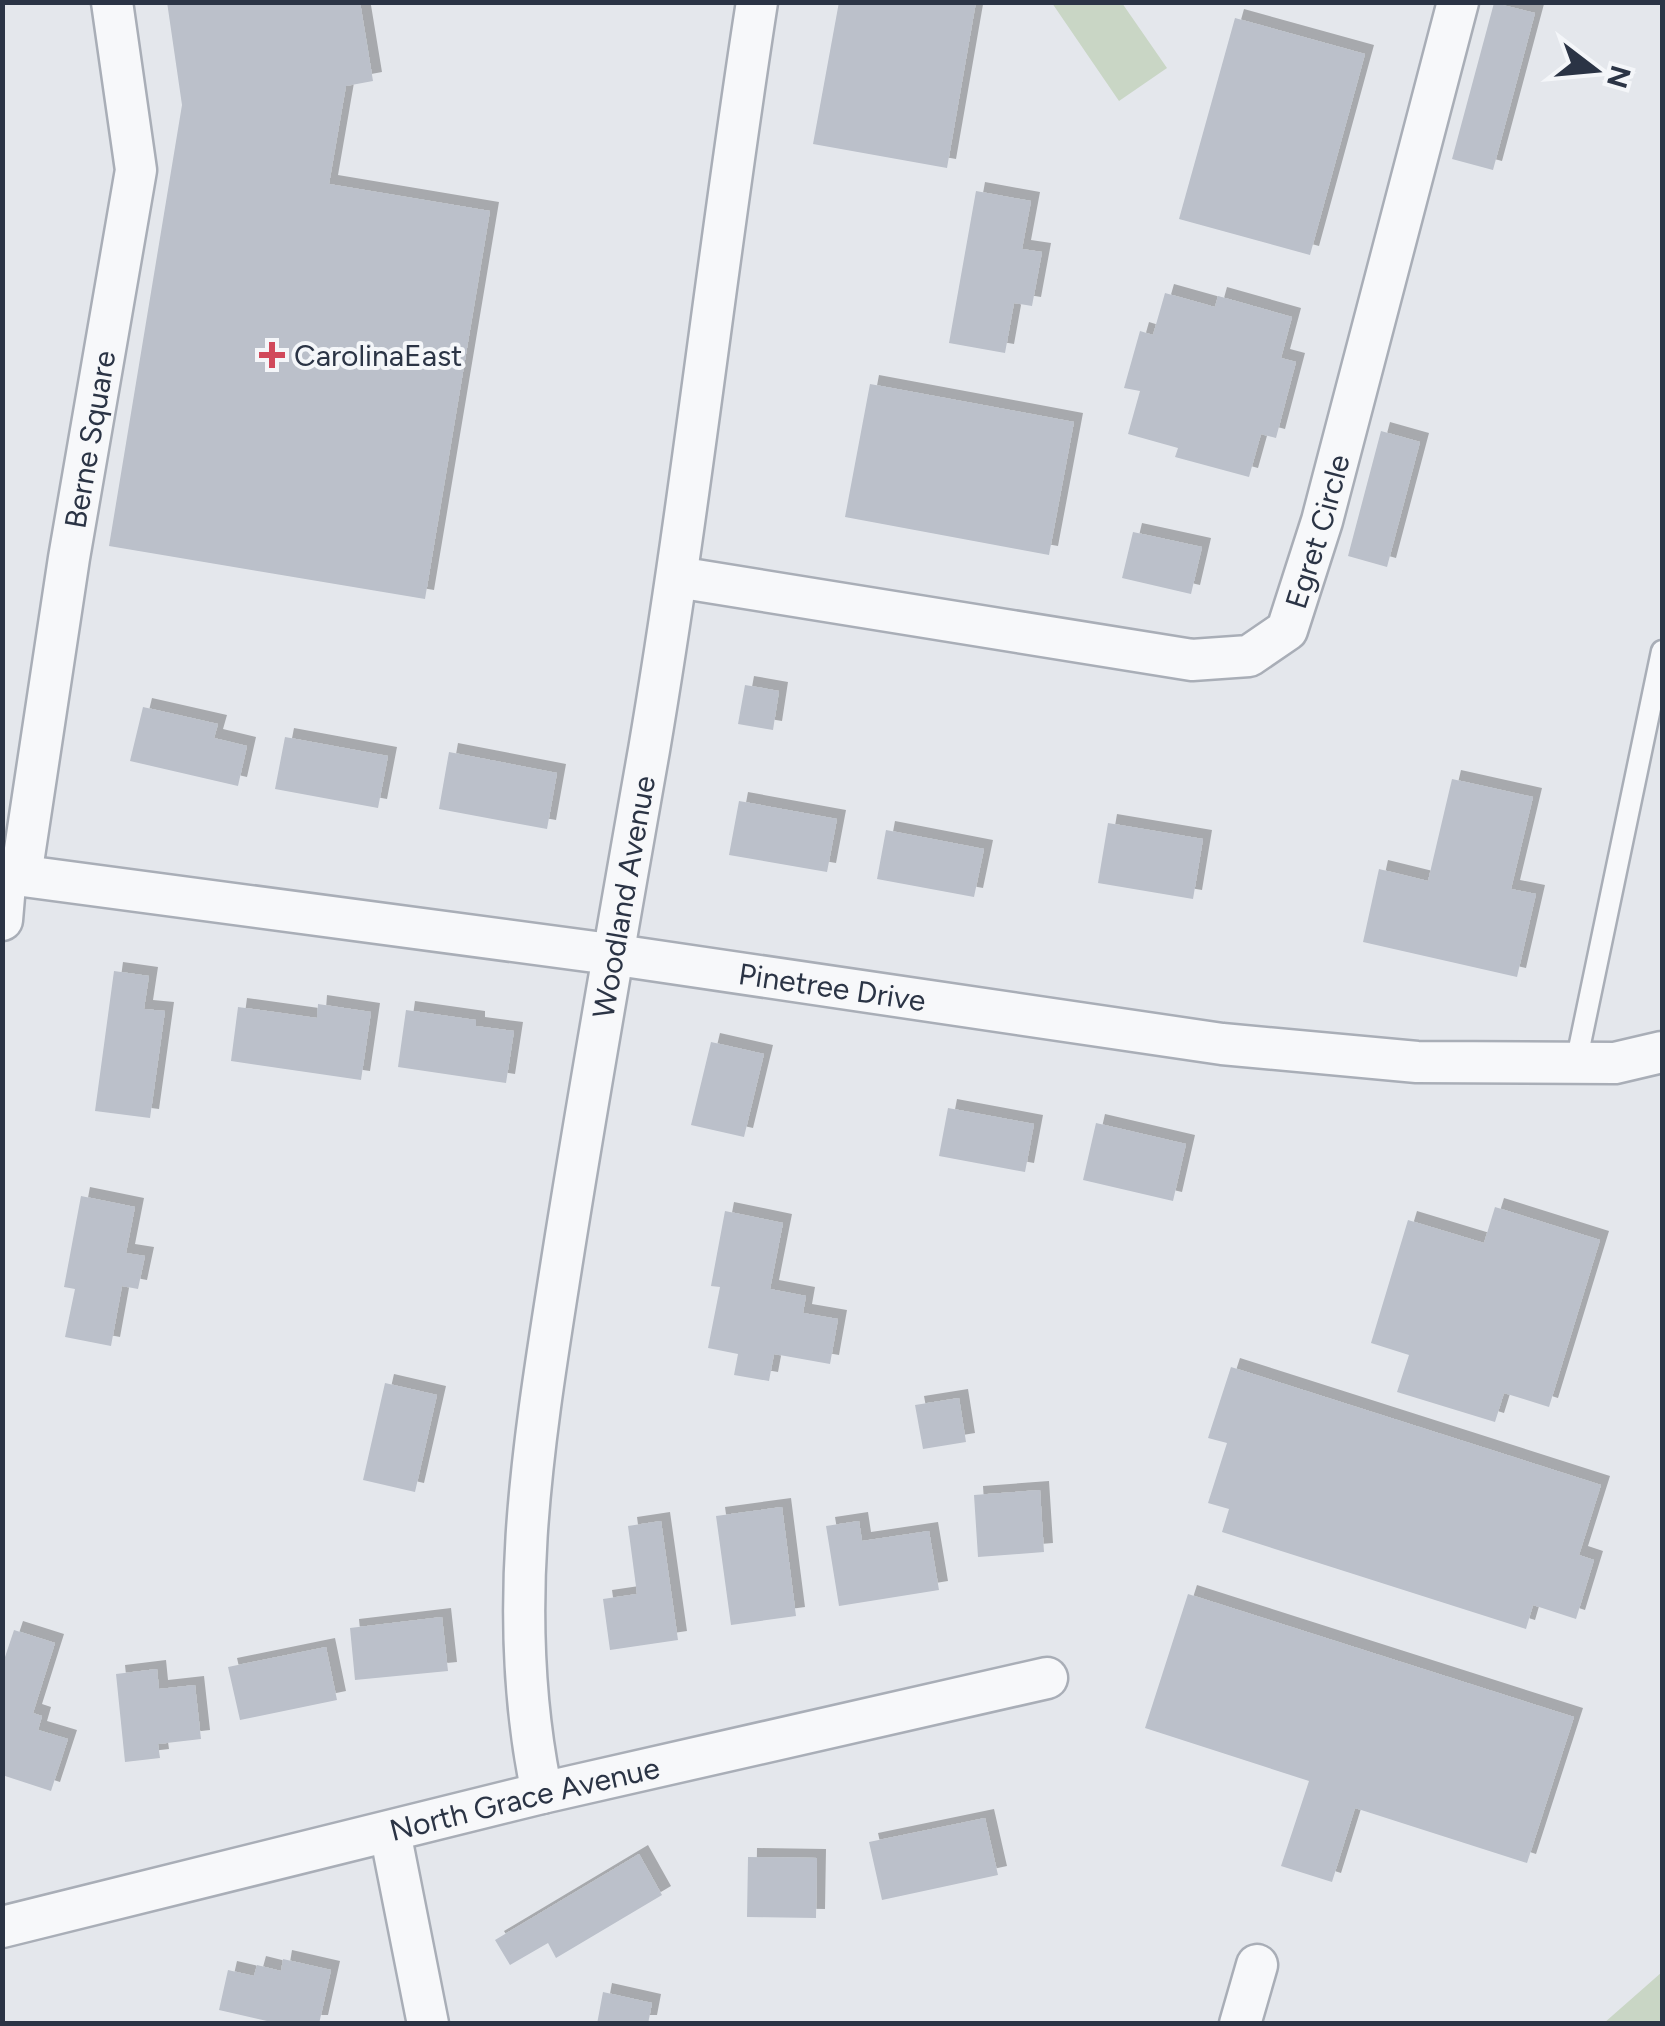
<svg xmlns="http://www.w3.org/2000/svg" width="1665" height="2026" viewBox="0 0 1665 2026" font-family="Figtree,sans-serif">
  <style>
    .green { fill: #c9d6c5 }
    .building { fill: #bbc0ca; filter: url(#shadow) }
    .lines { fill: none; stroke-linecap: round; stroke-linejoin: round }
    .service-casing { stroke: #a9aeb7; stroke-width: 25 }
    .minor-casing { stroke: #a9aeb7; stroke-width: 45 }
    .service { stroke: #f7f8fa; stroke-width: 20 }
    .minor { stroke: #f7f8fa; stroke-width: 40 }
    .poi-dot { fill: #d1495b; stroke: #f4f6f9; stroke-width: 4 }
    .labels { text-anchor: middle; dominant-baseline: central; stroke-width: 8; stroke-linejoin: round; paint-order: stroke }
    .poi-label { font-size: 30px; fill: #2b3445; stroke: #f4f6f9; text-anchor: start }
    .street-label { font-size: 30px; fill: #2b3445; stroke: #f4f6f9 }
  </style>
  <defs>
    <filter id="shadow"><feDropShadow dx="9" dy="-9" stdDeviation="0" flood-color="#0004"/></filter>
  </defs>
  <rect width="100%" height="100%" fill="#e4e7ec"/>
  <path class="green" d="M 1052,3 L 1122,3 L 1167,68 L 1119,101 Z
    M 1662,1972 L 1662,2023 L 1604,2023 Z"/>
  <path class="building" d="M 167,2 L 360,2 L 373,81 L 346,86 L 329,184 L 490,211 L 425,599 L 109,546 L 182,105 Z
    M 839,2 L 976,2 L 947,168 L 813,144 Z
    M 1494,3 L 1535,13 L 1493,170 L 1452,159 Z
    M 1235,18 L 1365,54 L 1310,255 L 1179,219 Z
    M 976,191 L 1031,201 L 1022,249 L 1042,252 L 1032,306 L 1014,303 L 1005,353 L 949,343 Z
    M 1165,293 L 1215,307 L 1218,296 L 1292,317 L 1281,358 L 1296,362 L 1276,438 L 1261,434 L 1249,477 L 1175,457 L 1178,448 L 1128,434 L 1140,391 L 1124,388 L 1140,331 L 1153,335 Z
    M 870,384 L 1074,422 L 1049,555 L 845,517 Z
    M 1381,431 L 1420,442 L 1387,567 L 1348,556 Z
    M 1133,532 L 1202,547 L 1191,594 L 1122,578 Z
    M 745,685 L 779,691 L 773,730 L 738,724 Z
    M 143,707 L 218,724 L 214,738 L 247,746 L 238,786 L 130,761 Z
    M 285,737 L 388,756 L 378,808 L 275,789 Z
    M 449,752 L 557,773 L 547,829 L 439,809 Z
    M 1452,779 L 1533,797 L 1511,889 L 1536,894 L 1517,977 L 1363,942 L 1379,869 L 1428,881 Z
    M 739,801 L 837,819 L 827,872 L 729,855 Z
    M 1108,823 L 1203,839 L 1193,899 L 1098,883 Z
    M 886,830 L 984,849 L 974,897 L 877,879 Z
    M 114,971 L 149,976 L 144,1009 L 165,1011 L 150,1118 L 95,1111 Z
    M 318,1004 L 371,1012 L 361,1080 L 231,1061 L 238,1007 L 317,1018 Z
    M 406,1010 L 476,1020 L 476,1026 L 514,1031 L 506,1083 L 398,1067 Z
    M 711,1042 L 764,1054 L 744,1137 L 691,1125 Z
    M 948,1108 L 1034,1124 L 1025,1172 L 939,1156 Z
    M 1096,1123 L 1186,1144 L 1173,1201 L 1083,1180 Z
    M 81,1196 L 135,1207 L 126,1253 L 145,1256 L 138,1289 L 122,1286 L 111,1346 L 65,1337 L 75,1289 L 64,1287 Z
    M 1495,1207 L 1600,1240 L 1549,1407 L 1504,1393 L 1495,1422 L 1397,1392 L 1409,1355 L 1371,1343 L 1408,1220 L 1484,1243 Z
    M 725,1211 L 783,1223 L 770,1289 L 806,1296 L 803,1313 L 838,1319 L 830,1364 L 774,1354 L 769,1381 L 734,1375 L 738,1354 L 708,1348 L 720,1287 L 711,1286 Z
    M 1231,1367 L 1601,1485 L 1579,1555 L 1594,1560 L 1576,1619 L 1533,1605 L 1526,1629 L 1222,1532 L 1229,1509 L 1208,1503 L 1227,1443 L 1208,1438 Z
    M 385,1383 L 437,1395 L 415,1492 L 363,1480 Z
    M 959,1398 L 966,1442 L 923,1449 L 915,1405 Z
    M 1040,1490 L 1044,1552 L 978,1557 L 974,1495 Z
    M 782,1507 L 796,1616 L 731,1625 L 716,1516 Z
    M 661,1521 L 678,1640 L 610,1650 L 603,1599 L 637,1594 L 628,1526 Z
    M 859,1521 L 862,1541 L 929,1531 L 939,1590 L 839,1606 L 826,1526 Z
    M 1188,1594 L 1574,1717 L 1527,1863 L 1355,1808 L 1332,1882 L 1281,1866 L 1309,1781 L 1145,1728 Z
    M 442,1617 L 448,1671 L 355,1680 L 350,1628 Z
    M 14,1630 L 55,1643 L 33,1713 L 42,1716 L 38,1730 L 68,1739 L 51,1791 L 2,1775 L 2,1666 Z
    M 326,1647 L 337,1700 L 240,1720 L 228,1667 Z
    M 157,1669 L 159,1689 L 195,1685 L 201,1739 L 158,1744 L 160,1758 L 125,1762 L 116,1674 Z
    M 985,1818 L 998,1875 L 882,1900 L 869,1842 Z
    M 639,1854 L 662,1895 L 556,1958 L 548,1943 L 510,1965 L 495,1940 Z
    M 748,1857 L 817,1858 L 816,1918 L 747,1917 Z
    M 283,1959 L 331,1970 L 319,2024 L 280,2024 L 219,2010 L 228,1970 L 254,1976 L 257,1965 L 281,1971 Z
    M 603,1992 L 652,2003 L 648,2024 L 597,2024 Z"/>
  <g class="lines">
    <defs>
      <path id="service" d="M 1576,1063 L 1662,651"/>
      <g id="minor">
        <path id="s1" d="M 677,577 L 1192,660 L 1249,656 L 1287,630 L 1322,521 L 1458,2"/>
        <path id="s2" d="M 2,873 L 610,954 L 1222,1044 L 1417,1062 L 1615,1063 L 1662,1052"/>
        <path id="s3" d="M 21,876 L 69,558 L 136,170 L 112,2"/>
        <path d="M 2,920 L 6,873"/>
        <path id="s4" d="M 542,1793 C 504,1614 534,1439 562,1261 C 589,1090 619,920 649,750 C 691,502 718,251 757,2"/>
        <path d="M 390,1832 L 428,2024"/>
        <path id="s5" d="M 2,1927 L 542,1793 L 1047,1678"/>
        <path d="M 1240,2024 L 1257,1965"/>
      </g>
    </defs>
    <use href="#service" class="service-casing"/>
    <use href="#minor" class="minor-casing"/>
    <use href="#service" class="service"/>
    <use href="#minor" class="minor"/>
  </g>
  <path class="poi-dot" d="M267 340h10v10h10v10h-10v10h-10v-10h-10v-10h10z"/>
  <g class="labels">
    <g class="poi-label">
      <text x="294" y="355">CarolinaEast</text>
    </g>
    <g class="street-label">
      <text stroke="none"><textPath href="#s3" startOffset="442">Berne Square</textPath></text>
      <text stroke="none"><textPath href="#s1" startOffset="728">Egret Circle</textPath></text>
      <text stroke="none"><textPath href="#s4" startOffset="905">Woodland Avenue</textPath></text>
      <text stroke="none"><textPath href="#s2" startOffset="838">Pinetree Drive</textPath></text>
      <text stroke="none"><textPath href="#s5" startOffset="538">North Grace Avenue</textPath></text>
    </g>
  </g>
  <rect width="1665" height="2026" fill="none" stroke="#2b3445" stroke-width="10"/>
  <g transform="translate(1595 70) rotate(106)" stroke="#f4f6f9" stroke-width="8" paint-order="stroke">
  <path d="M0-8L18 38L0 25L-18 38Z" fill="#2b3445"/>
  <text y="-15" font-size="28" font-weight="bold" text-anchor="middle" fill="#2b3445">N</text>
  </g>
</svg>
